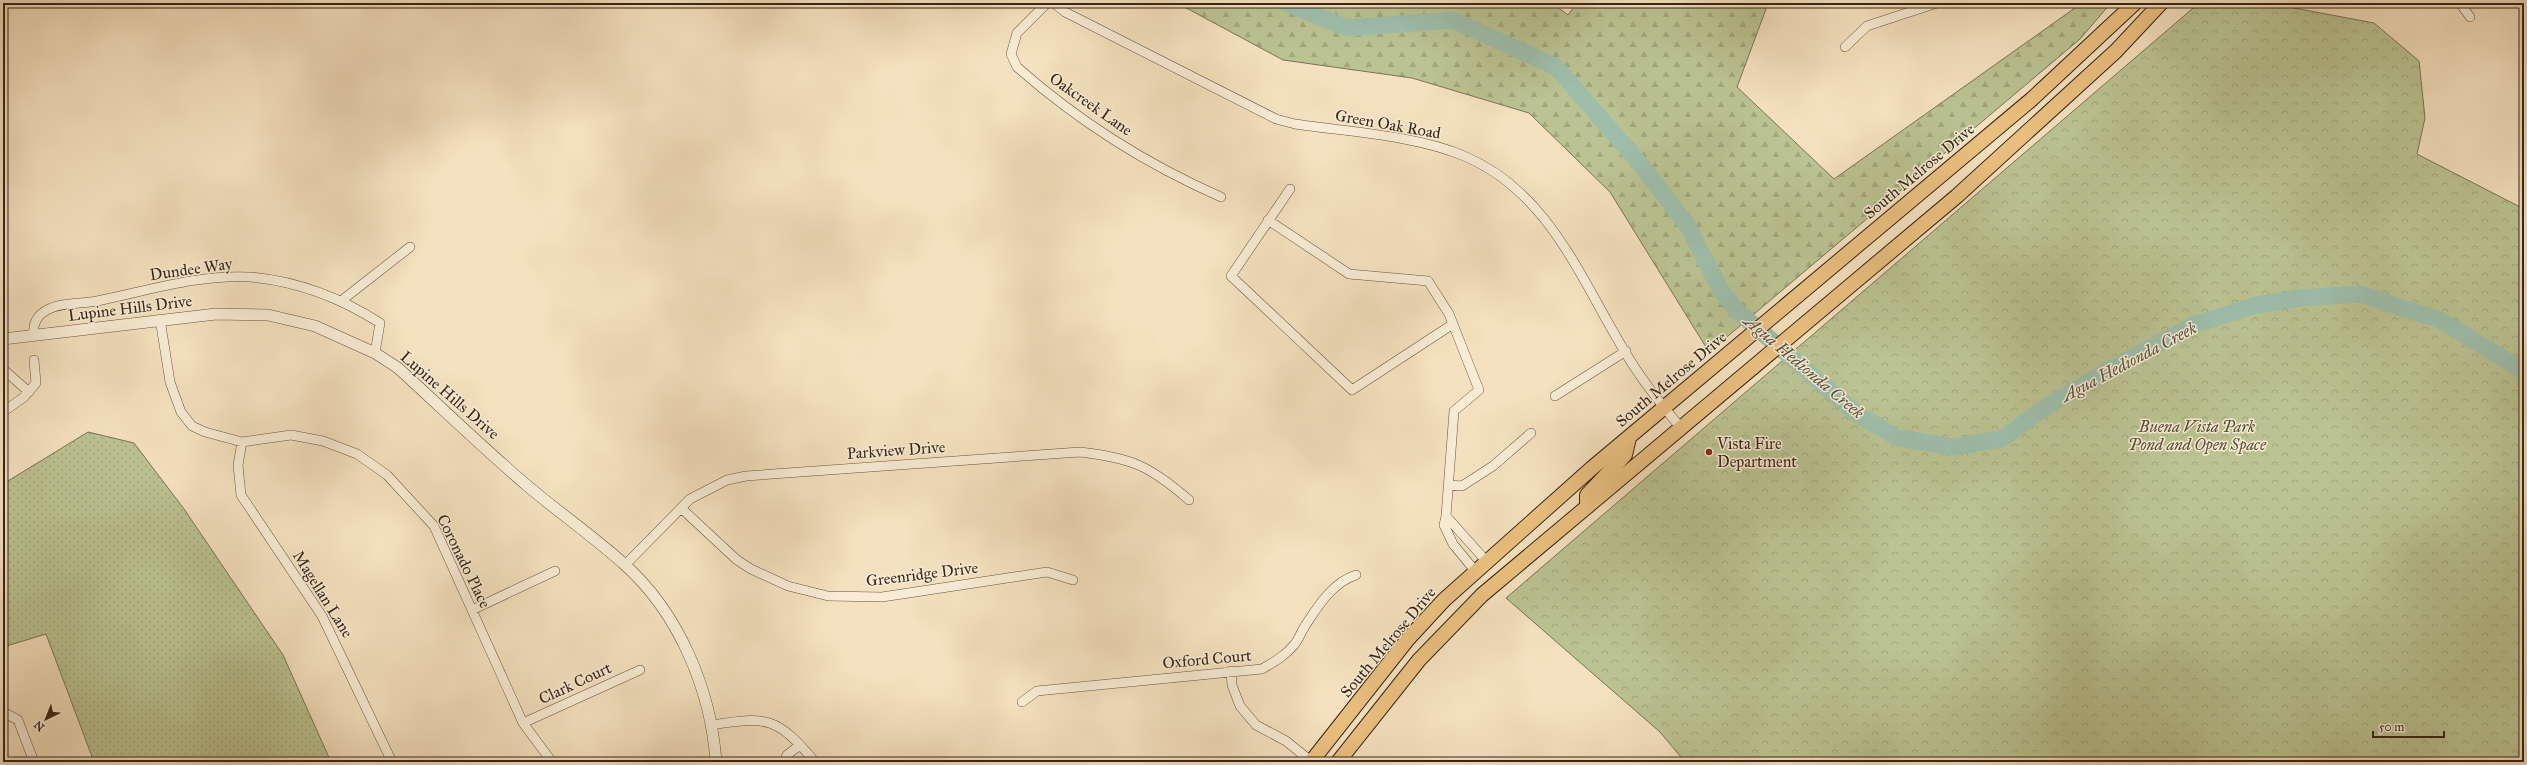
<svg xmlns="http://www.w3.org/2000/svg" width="2527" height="765" viewBox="0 0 2527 765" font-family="'IM FELL Great Primer',serif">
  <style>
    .grass { fill: url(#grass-dots); stroke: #7a7454 }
    .forest { fill: url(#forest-firs); stroke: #7a7454 }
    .park { fill: url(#park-crowns); stroke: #7a7454 }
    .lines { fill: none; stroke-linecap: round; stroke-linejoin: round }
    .river { stroke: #9ebeab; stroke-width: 17 }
    .minor-casing { stroke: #675340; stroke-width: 10 }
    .tertiary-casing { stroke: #675340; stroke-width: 12 }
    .primary-casing { stroke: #382416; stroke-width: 16 }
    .minor { stroke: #f8ecd5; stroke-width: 9 }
    .tertiary { stroke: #f8ecd5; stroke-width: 11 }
    .primary { stroke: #eac080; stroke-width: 14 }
    .poi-dot { fill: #8f2418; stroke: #f8ecd5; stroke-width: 1.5 }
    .labels { text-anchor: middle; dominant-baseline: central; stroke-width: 3; stroke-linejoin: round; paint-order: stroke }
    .street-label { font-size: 16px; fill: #382416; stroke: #f8ecd5 }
    .park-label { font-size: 16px; font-style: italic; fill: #594c35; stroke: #f8ecd5 }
    .poi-label { font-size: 16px; fill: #382416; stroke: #f8ecd5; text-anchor: start }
    .water-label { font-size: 17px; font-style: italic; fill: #575243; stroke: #f8ecd5 }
  </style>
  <defs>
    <pattern id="grass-dots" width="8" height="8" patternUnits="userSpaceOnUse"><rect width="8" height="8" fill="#bbc392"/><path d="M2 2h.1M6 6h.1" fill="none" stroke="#a2a77d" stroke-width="1.8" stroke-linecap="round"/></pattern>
    <pattern id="forest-firs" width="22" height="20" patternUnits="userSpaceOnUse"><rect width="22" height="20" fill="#bbc392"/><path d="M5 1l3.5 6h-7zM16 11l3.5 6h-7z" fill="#a2a77d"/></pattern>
    <pattern id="park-crowns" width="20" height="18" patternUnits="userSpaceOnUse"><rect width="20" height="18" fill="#bbc392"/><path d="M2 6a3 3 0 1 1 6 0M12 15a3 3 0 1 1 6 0" fill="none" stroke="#a2a77d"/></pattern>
  </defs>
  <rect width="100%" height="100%" fill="#f5e1bf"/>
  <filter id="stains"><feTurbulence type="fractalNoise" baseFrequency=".005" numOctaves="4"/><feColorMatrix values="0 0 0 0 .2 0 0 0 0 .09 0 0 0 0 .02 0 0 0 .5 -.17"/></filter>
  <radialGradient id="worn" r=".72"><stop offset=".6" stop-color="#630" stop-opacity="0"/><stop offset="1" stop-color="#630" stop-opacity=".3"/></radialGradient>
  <path class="grass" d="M 88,432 L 134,443 L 184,509 L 283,655 L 331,762 L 94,762 L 46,634 L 3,647 L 3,481 L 8,481 Z"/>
  <path class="forest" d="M 1177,3 L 1552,3 L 1568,15 L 1577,3 L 1759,3 L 1766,9 L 1737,87 L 1834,179 L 2082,3 L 2111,3 L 2080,39 L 1709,352 L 1610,192 L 1529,113 L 1412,78 L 1283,60 Z"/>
  <path class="park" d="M 2199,3 L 2267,3 L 2374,23 L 2419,61 L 2425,118 L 2417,154 L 2524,209 L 2524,762 L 1685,762 L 1660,732 L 1506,598 Z"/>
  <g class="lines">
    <path class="river" d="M 1286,3 L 1347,28 L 1453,20 L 1556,67 L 1642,166 L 1689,228 L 1720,289 L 1736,310 L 1857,414 L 1898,438 L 1953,447 L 2002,439 L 2047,406 L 2125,361 L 2196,324 L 2256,305 L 2299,298 L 2360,294 L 2440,320 L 2524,371"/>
    <defs>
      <path id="minor" d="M 1047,3 L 1017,33 L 1011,54 L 1017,67 C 1078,121 1146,164 1221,197
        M 1054,3 L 1065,12 L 1276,119 L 1295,124 C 1348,132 1415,135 1464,156 C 1555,194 1585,292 1635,368 C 1649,389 1665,409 1681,428
        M 2460,3 L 2470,17
        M 1845,47 L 1867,26 L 1937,3
        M 1290,189 L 1231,276 L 1352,390 L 1453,324
        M 1268,220 L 1349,274 L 1428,281 L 1449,314 L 1479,390 L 1454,411 L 1446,516 L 1444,525 L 1453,544 L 1476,572
        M 341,301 L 410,247
        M 160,319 L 170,382 L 181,412 L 192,426 L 205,432 L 242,442 L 291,435 L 323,441 L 357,454 L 387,475 L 434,526 L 523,723 L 552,762
        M 34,335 C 32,325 37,315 47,310 C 60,302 82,304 97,301 C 147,291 199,274 250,277 C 297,281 341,298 380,323 L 375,353
        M 3,369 L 29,392
        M 1555,396 L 1626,351
        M 3,412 L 24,397 L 36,383 L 34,360
        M 242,442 L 238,465 L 241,495 L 322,616 L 392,762
        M 1449,485 L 1462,486 L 1493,466 L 1531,433
        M 681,508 L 737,560 L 751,569 L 788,586 L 828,596 L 882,597 L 1047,572 L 1073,580
        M 1446,516 L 1487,562
        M 625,565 L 690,499 L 727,480 L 746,476 L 1080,452 C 1132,458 1150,466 1189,500
        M 472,610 L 555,571
        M 1231,671 L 1232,685 L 1240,706 L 1256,725 L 1286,741 L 1312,762
        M 1022,702 L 1037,691 L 1262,669 C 1274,662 1285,656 1294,645 C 1299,639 1301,632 1305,626 C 1318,606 1333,582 1356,575
        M 3,712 L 18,720 L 34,762
        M 523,723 L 640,670
        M 711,725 C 768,716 777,717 815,762
        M 784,762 L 787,755 L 800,745"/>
      <path id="tertiary" d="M 3,339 L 216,314 L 268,315 L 315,326 L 375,353 L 398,368 C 442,408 485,450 530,488 C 561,514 594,537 624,564 C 679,613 711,690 716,762"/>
      <path id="primary" d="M 1587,507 L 1587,495 L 1625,455 L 1629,438
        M 1311,762 L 1408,639 L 1444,600 L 1592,468 L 2032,99 L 2135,3
        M 1338,762 L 1419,660 L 1482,595 L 1957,196 L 2116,51 L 2161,3"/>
    </defs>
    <use href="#minor" class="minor-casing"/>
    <use href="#tertiary" class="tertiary-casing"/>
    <use href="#primary" class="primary-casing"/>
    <use href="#minor" class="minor"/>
    <use href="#tertiary" class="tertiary"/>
    <use href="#primary" class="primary"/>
  </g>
  <circle class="poi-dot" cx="1709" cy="452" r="4"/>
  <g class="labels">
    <g class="street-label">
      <text transform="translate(1091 104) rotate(35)">Oakcreek Lane</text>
      <text transform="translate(1388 124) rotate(10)">Green Oak Road</text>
      <text transform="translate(1919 171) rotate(-40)">South Melrose Drive</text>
      <text transform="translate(191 269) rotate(-8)">Dundee Way</text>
      <text transform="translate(130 308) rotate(-7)">Lupine Hills Drive</text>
      <text transform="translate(1671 379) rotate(-40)">South Melrose Drive</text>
      <text transform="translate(450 395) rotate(41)">Lupine Hills Drive</text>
      <text transform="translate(896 450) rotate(-4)">Parkview Drive</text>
      <text transform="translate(464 561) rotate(64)">Coronado Place</text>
      <text transform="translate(922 574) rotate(-7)">Greenridge Drive</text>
      <text transform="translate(323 594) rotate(58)">Magellan Lane</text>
      <text transform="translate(1388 642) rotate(-50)">South Melrose Drive</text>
      <text transform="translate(1207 659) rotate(-5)">Oxford Court</text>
      <text transform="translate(575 683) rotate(-25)">Clark Court</text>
    </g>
    <g class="park-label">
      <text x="2197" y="426">Buena Vista Park<tspan x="2197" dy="18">Pond and Open Space</tspan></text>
    </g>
    <g class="poi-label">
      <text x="1717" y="443">Vista Fire<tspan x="1717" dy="18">Department</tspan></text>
    </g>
    <g class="water-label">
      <text transform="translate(2129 362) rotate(-28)">Agua Hedionda Creek</text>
      <text transform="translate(1804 367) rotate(40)">Agua Hedionda Creek</text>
    </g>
  </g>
  <rect width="2527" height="765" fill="none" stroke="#f5e1bf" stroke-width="16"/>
  <rect x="4" y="4" width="2519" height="757" fill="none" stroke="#382416" stroke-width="2"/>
  <rect x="8" y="8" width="2511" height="749" fill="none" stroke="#382416"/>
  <g transform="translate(46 719) rotate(223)" stroke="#f8ecd5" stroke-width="3" paint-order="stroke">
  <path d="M0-3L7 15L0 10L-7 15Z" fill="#382416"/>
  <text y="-6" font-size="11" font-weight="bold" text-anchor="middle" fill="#382416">N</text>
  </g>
  <path d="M2373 731v6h71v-6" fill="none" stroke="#382416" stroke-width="2"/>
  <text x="2379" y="731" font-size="12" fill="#382416" stroke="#f8ecd5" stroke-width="3" paint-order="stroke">50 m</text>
  <rect width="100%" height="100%" filter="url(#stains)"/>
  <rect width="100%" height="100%" fill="url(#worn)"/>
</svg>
